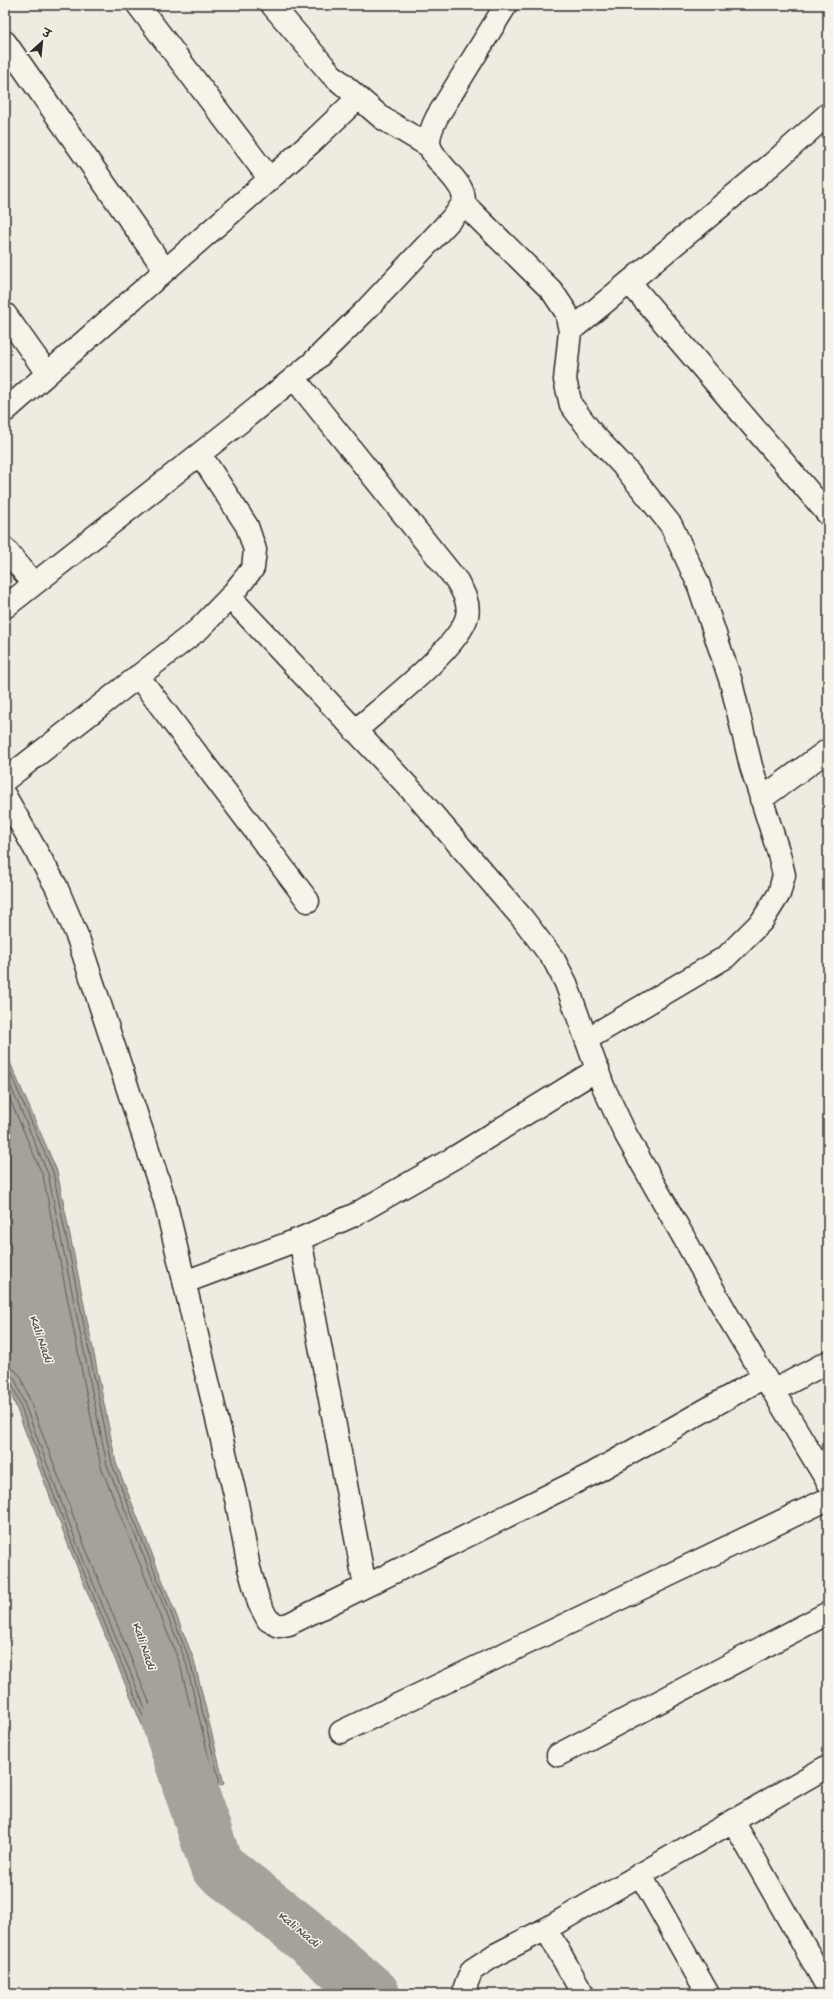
<svg xmlns="http://www.w3.org/2000/svg" width="833" height="1999" viewBox="0 0 833 1999" font-family="'Gochi Hand','Playpen Sans Deva',sans-serif">
  <style>
    .water { fill: #a4a29a; stroke: #74726e }
    .lines { fill: none; stroke-linecap: round; stroke-linejoin: round }
    .shore { stroke: #5b5b57; stroke-width: 1 }
    .river { stroke: #a4a29a; stroke-width: 54 }
    .minor-casing { stroke: #2b2b2b; stroke-width: 25 }
    .minor { stroke: #f7f3e8; stroke-width: 22 }
    .labels { text-anchor: middle; dominant-baseline: central; stroke-width: 3; stroke-linejoin: round; paint-order: stroke }
    .water-label { font-size: 13px; font-style: italic; fill: #555552; stroke: #f7f3e8 }
  </style>
  <rect width="100%" height="100%" fill="#efebe0"/>
  <filter id="ink" filterUnits="userSpaceOnUse"><feTurbulence type="fractalNoise" baseFrequency=".025" numOctaves="2"/><feDisplacementMap in="SourceGraphic" scale="8" xChannelSelector="R" yChannelSelector="G"/><feConvolveMatrix kernelMatrix="1 2 1 2 8 2 1 2 1" color-interpolation-filters="sRGB"/></filter>
  <g filter="url(#ink)">
    <path class="water" d="M 5,1051 L 57,1171 L 116,1463 L 194,1660 L 224,1784 L 174,1803 L 71,1552 L 5,1378 Z"/>
    <g class="lines">
      <path class="shore" d="M 5,1061 L 53,1172 L 112,1464 L 190,1661 L 219,1779 L 218,1782 L 178,1797 L 176,1796 L 75,1551 L 11,1381 L 5,1378
        M 5,1073 L 48,1174 L 107,1465 L 186,1662 L 213,1776 L 212,1779 L 181,1791 L 179,1790 L 79,1549 L 15,1379 L 11,1375 L 5,1373
        M 5,1088 L 43,1176 L 101,1467 L 180,1664 L 206,1773 L 205,1775 L 184,1783 L 182,1782 L 85,1547 L 21,1377 L 15,1370 L 5,1367"/>
      <path class="river" d="M 169,1724 L 216,1865 L 301,1932 L 373,1994"/>
      <defs>
        <path id="minor" d="M 138,5 L 269,178
          M 272,5 L 331,74 L 382,118 L 429,146
          M 5,42 L 165,270
          M 463,203 L 552,291 L 566,312 L 570,331 L 565,380 L 571,405 L 593,434 L 625,468 L 671,525 L 698,583 L 731,682 L 751,766 L 779,854 L 784,875 L 779,894 L 762,921 L 726,957 L 587,1039
          M 629,282 L 828,514
          M 5,314 L 47,373
          M 570,331 L 772,164 L 828,114
          M 294,378 L 457,581 C 463,592 470,603 467,616 C 460,647 381,708 355,731
          M 5,411 L 313,141 L 358,98
          M 5,549 L 34,584
          M 230,597 L 416,795 L 523,919 L 554,960 L 566,983 L 603,1086 L 626,1135 L 732,1323 L 828,1482
          M 5,607 L 235,426 L 311,364 L 364,312 L 456,214 C 458,210 461,207 463,203 C 469,185 436,165 430,147 C 427,138 433,125 437,117 L 506,5
          M 138,676 L 308,901
          M 5,780 L 199,629 L 230,597 L 253,568 L 255,550 L 247,526 L 200,454
          M 5,796 L 56,886 L 78,938 L 165,1201 L 237,1503 L 249,1568 L 259,1603 L 268,1620 L 279,1626 L 289,1624 L 592,1474 L 764,1377
          M 761,799 L 828,750
          M 300,1239 L 365,1586
          M 185,1282 L 300,1239 L 354,1215 L 457,1156 L 598,1069
          M 773,1391 L 828,1362
          M 341,1732 L 828,1499
          M 558,1755 L 828,1613
          M 733,1821 L 828,1988
          M 640,1874 L 708,1994
          M 546,1929 L 583,1994
          M 467,1994 L 465,1987 L 472,1970 L 495,1955 L 546,1929 L 828,1766"/>
      </defs>
      <use href="#minor" class="minor-casing"/>
      <use href="#minor" class="minor"/>
    </g>
  </g>
  <g class="labels">
    <g class="water-label">
      <text transform="translate(40 1339) rotate(71)">Kali Nadi</text>
      <text transform="translate(143 1646) rotate(71)">Kali Nadi</text>
      <text transform="translate(298 1930) rotate(39)">Kali Nadi</text>
    </g>
  </g>
  <rect width="833" height="1999" fill="none" stroke="#f7f3e8" stroke-width="20"/>
  <rect x="10" y="10" width="813" height="1979" fill="none" stroke="#2b2b2b" stroke-width="1.5" filter="url(#ink)"/>
  <g transform="translate(42 42) rotate(27)" stroke="#f7f3e8" stroke-width="3" paint-order="stroke">
  <path d="M0-3L7 15L0 10L-7 15Z" fill="#2b2b2b"/>
  <text y="-6" font-size="11" font-weight="bold" text-anchor="middle" fill="#2b2b2b">उ</text>
  </g>
</svg>
